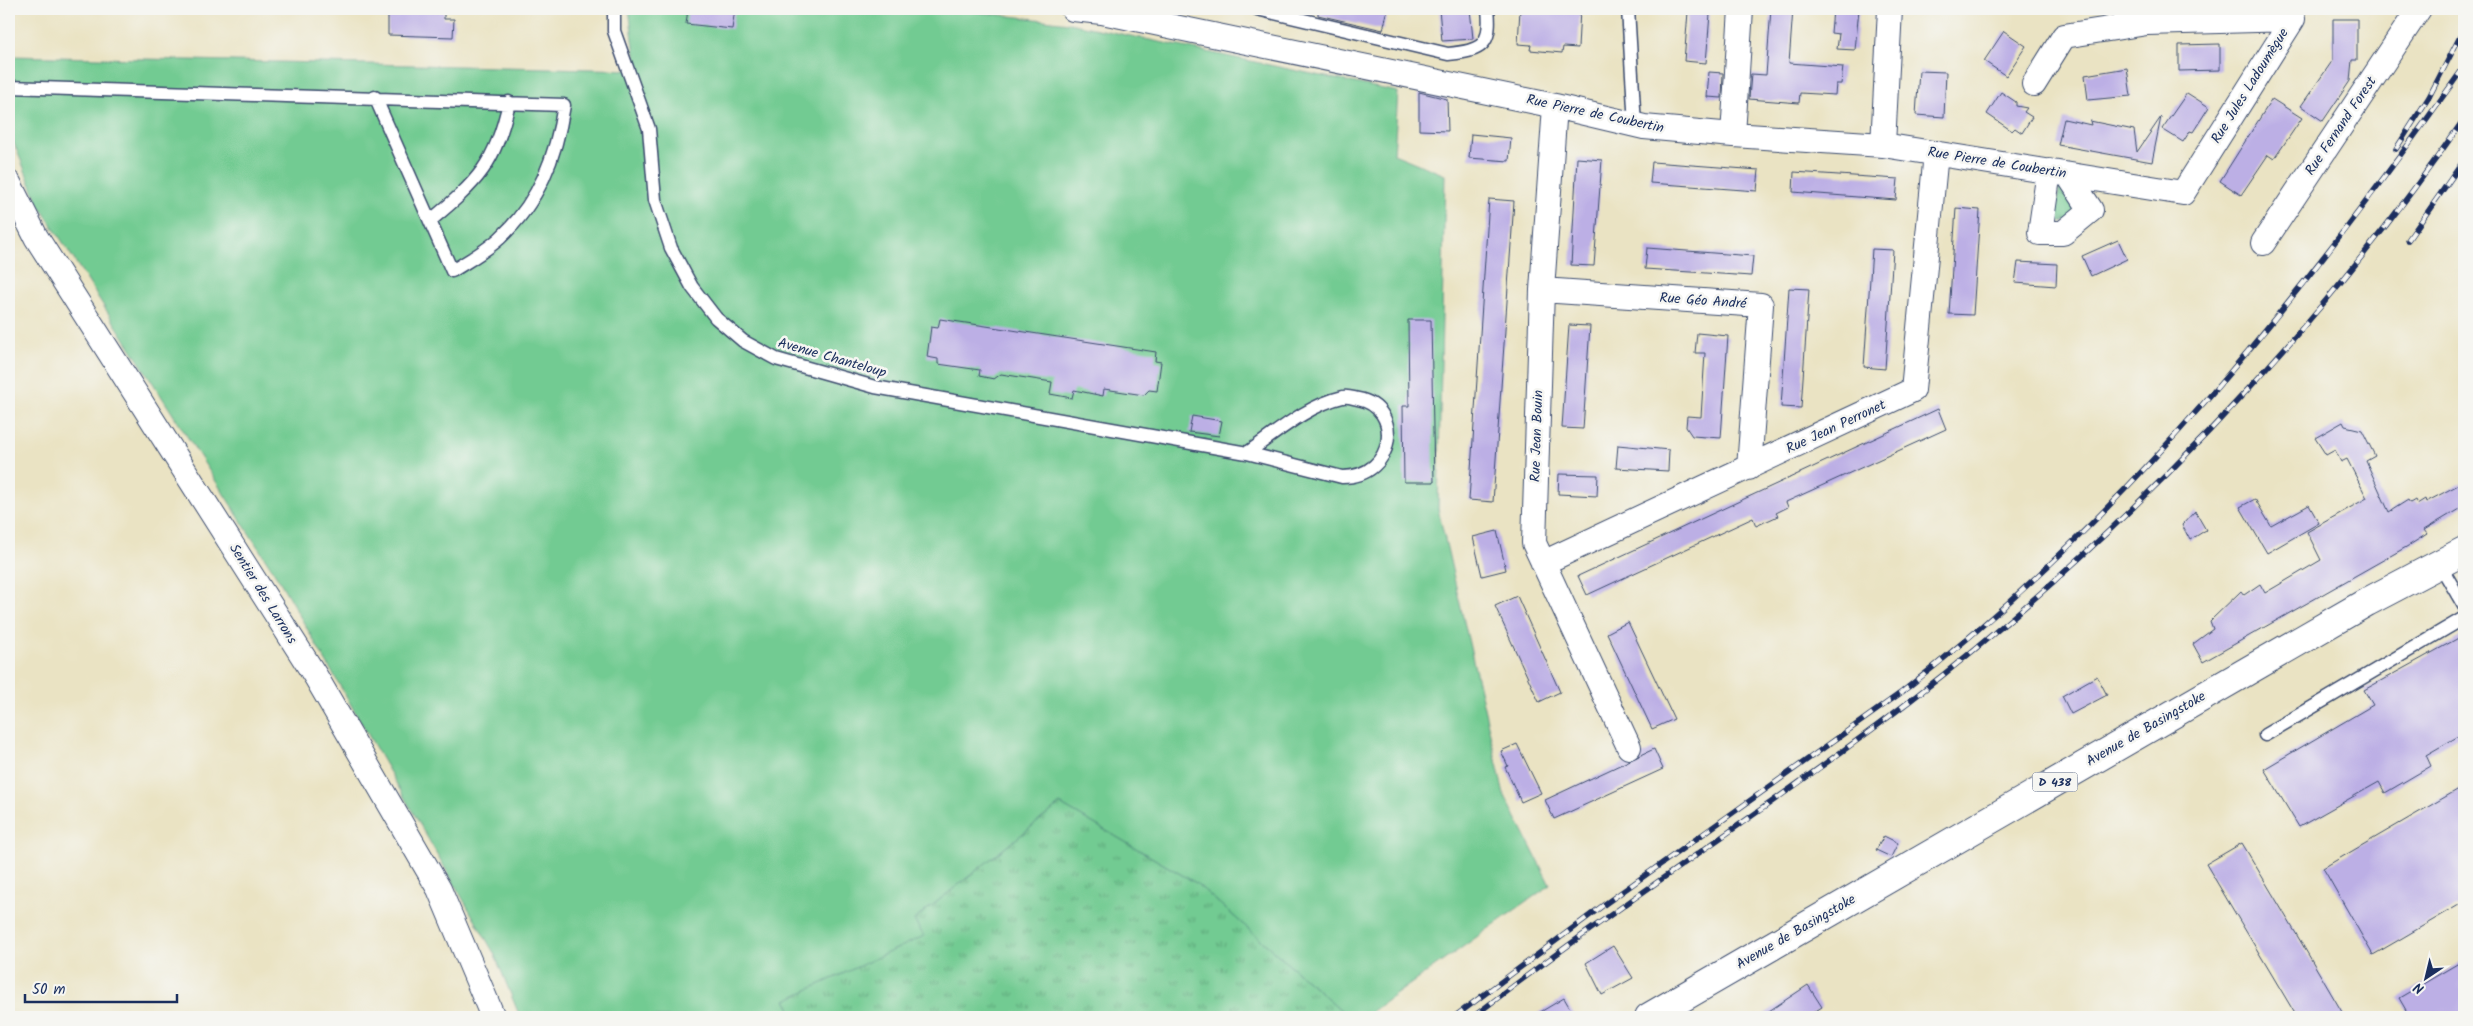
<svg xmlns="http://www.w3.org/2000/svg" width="2473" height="1026" viewBox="0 0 2473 1026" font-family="Kalam,sans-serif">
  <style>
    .grass { fill: url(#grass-tufts); stroke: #467d78 }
    .garden { fill: #72cb92; stroke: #467d78 }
    .building { fill: #bcafe5 }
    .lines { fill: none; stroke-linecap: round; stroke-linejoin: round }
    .service-casing { stroke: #3a4a6d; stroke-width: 15 }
    .minor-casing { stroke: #3a4a6d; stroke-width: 26 }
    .primary-casing { stroke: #3a4a6d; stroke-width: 30 }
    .service { stroke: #fff; stroke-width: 12 }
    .minor { stroke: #fff; stroke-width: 24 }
    .primary { stroke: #fff; stroke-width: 28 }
    .rail-casing { stroke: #1b2f5e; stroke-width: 5.5 }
    .rail { stroke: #f6f6f2; stroke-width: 4; stroke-dasharray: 11; stroke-linecap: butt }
    .labels { text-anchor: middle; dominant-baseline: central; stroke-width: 5; stroke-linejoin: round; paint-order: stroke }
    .shield { fill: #f6f6f2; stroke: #5d6b8a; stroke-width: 1 }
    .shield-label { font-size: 12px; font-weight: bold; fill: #1b2f5e }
    .street-label { font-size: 14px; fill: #1b2f5e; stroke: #f6f6f2 }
  </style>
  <defs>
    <pattern id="grass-tufts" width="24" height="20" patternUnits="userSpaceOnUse" patternTransform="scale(1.25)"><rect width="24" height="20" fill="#72cb92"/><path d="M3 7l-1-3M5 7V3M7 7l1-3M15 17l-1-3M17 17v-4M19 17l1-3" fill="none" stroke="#5da57a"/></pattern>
  </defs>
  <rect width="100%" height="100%" fill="#f6f6f2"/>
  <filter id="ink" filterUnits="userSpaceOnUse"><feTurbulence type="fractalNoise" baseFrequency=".02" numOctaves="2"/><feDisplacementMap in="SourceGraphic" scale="10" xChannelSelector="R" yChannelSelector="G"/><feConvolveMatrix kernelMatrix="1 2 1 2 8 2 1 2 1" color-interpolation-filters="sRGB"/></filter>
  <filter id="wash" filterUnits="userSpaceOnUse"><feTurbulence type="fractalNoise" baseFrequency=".0096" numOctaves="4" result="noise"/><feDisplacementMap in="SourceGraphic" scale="20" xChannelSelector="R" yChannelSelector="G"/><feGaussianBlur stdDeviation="1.12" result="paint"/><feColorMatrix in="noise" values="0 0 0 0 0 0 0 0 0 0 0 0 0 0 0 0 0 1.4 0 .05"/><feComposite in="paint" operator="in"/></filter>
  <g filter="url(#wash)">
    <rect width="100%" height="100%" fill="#eae3c3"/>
    <path class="grass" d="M 2059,188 L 2065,188 L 2079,220 L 2054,222 Z
      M 1060,804 L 1196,883 L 1349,1017 L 795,1017 L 786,1000 L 923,936 L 914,920 Z"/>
    <path class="garden" d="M 629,9 L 951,9 L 1069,23 L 1398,92 L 1394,154 L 1445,175 L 1438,509 L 1504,794 L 1550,885 L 1364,1017 L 1349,1017 L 1196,883 L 1060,804 L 914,920 L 924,936 L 786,1000 L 795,1017 L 520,1017 L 494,953 L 279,580 L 39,205 L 9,131 L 9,56 L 637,70 Z"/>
    <g id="blocks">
      <path class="building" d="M 388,9 L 444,9 L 444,19 L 454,19 L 453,37 L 388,35 Z
        M 688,9 L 735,9 L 732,29 L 686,24 Z
        M 1318,9 L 1388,9 L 1383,30 L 1318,15 Z
        M 1439,9 L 1470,9 L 1473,39 L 1442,41 Z
        M 1520,9 L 1580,9 L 1578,48 L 1563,47 L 1562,53 L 1530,50 L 1531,45 L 1518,44 Z
        M 1771,9 L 1793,9 L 1789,63 L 1843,67 L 1841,84 L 1836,84 L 1835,95 L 1800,93 L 1799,103 L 1749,99 L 1751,74 L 1766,75 Z
        M 1833,9 L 1859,9 L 1855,50 L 1837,49 L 1839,34 L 1831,33 Z
        M 1688,12 L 1710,14 L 1706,63 L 1684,61 Z
        M 2333,19 L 2357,19 L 2357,60 L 2352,60 L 2350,81 L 2323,121 L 2301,106 L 2333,60 Z
        M 2004,31 L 2026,46 L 2006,76 L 1984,61 Z
        M 2220,44 L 2220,70 L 2179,71 L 2179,45 Z
        M 2127,68 L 2131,96 L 2088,100 L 2085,75 Z
        M 1919,71 L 1946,72 L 1944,117 L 1916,115 Z
        M 1709,72 L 1723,73 L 1722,98 L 1707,97 Z
        M 1419,92 L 1447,99 L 1448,131 L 1419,130 Z
        M 2001,92 L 2016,102 L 2016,106 L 2027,108 L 2024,112 L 2032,117 L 2022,133 L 2015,128 L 2012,131 L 1987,114 Z
        M 2187,93 L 2209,107 L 2193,132 L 2190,131 L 2183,142 L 2162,129 Z
        M 2272,99 L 2302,118 L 2274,159 L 2268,155 L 2241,195 L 2220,181 Z
        M 2161,117 L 2152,162 L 2058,145 L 2064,119 L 2091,125 L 2090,121 L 2134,130 L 2137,152 Z
        M 1471,134 L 1511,138 L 1509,161 L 1469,158 Z
        M 1577,158 L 1602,160 L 1594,266 L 1571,265 Z
        M 1652,162 L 1759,170 L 1757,191 L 1650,183 Z
        M 1794,172 L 1898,179 L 1896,200 L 1793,192 Z
        M 1489,199 L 1514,201 L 1493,502 L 1469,500 Z
        M 1956,208 L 1980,210 L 1973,315 L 1949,314 Z
        M 2118,240 L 2127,259 L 2091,276 L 2082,256 Z
        M 1647,248 L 1753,256 L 1751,276 L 1645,269 Z
        M 1872,249 L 1893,250 L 1885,369 L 1864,367 Z
        M 2018,262 L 2057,264 L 2056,286 L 2015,283 Z
        M 1789,288 L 1809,289 L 1801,408 L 1781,407 Z
        M 940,319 L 1156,352 L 1155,361 L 1161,362 L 1157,391 L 1149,390 L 1144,395 L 1104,389 L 1103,396 L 1074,390 L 1072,398 L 1050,394 L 1052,382 L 1001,374 L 994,379 L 979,376 L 980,370 L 938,364 L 938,359 L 927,357 L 931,327 L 938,328 Z
        M 1408,320 L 1431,320 L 1434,482 L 1404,482 L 1403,406 L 1409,406 Z
        M 1569,325 L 1590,326 L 1583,429 L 1562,428 Z
        M 1697,333 L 1728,336 L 1721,438 L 1692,436 L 1686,427 L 1687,416 L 1701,417 L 1705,353 L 1695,353 Z
        M 1938,409 L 1946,429 L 1786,502 L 1788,507 L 1776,513 L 1778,516 L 1756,526 L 1753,518 L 1587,595 L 1578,576 Z
        M 1192,416 L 1222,421 L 1219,436 L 1189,432 Z
        M 2343,422 L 2345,426 L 2362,430 L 2375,456 L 2366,461 L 2389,512 L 2408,500 L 2410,503 L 2415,500 L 2417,504 L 2425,499 L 2426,502 L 2464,482 L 2464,506 L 2424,530 L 2427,534 L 2408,546 L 2203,662 L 2193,644 L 2213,629 L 2210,621 L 2241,591 L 2244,595 L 2260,584 L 2265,593 L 2321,560 L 2307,532 L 2367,498 L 2347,459 L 2341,462 L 2335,450 L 2326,455 L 2315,438 Z
        M 1618,445 L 1669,450 L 1668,471 L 1616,468 Z
        M 1559,474 L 1598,475 L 1597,496 L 1558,494 Z
        M 2255,499 L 2271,526 L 2309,505 L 2319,523 L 2267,553 L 2240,507 Z
        M 2195,511 L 2206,530 L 2190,540 L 2182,525 Z
        M 1497,531 L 1506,570 L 1482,576 L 1473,537 Z
        M 1517,596 L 1560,692 L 1539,702 L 1495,606 Z
        M 1628,622 L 1674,719 L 1652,729 L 1607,633 Z
        M 2464,635 L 2464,733 L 2426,755 L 2431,766 L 2385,793 L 2379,782 L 2299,827 L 2264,769 L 2373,705 L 2364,690 Z
        M 2097,676 L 2107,695 L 2071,714 L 2062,696 Z
        M 1517,744 L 1541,793 L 1521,802 L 1505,767 L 1508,766 L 1501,751 Z
        M 1654,749 L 1663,769 L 1554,819 L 1545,800 Z
        M 2464,786 L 2464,902 L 2373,955 L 2323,868 Z
        M 1884,836 L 1898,843 L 1891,857 L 1876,850 Z
        M 2242,843 L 2288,920 L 2345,1017 L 2297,1017 L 2206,864 Z
        M 1613,946 L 1633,978 L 1602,995 L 1586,963 Z
        M 2464,960 L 2464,1017 L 2410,1017 L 2399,998 Z
        M 1808,985 L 1822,1007 L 1806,1017 L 1760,1017 Z
        M 1564,998 L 1575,1017 L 1532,1017 Z"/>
    </g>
  </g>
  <g filter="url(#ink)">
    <use href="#blocks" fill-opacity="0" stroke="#3a4a6d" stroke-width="1"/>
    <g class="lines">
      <defs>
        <path id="service" d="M 614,9 L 614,31 L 649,129 L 655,200 L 671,248 L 692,287 L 716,318 L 743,341 L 776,359 L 875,387 L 1247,453 L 1342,477 C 1397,477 1403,407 1358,399 C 1353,398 1348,396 1343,397 C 1308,405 1276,433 1247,453
          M 1257,9 L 1448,54 C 1482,51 1492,45 1488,9
          M 1628,9 L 1635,125
          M 9,87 L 564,105 C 556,157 539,202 500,238 C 486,251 468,261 452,271 L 375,97
          M 430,221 C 477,182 496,164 509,102
          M 2440,565 L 2464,606
          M 2265,735 L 2464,618"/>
        <path id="minor" d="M 1073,9 L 1102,12 L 1555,106 L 1644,127 L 1733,135 L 1883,145 L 2183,193 L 2293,19 L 2147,23 L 2064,36 L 2034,84
          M 1555,106 L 1542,290 L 1534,543 L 1629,747
          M 1733,135 L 1741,9
          M 1883,145 L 1890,9
          M 2049,171 L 2040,233 L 2063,233 L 2091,210 L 2068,175
          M 9,183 L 36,237 L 316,677 L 439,889 L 493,1017
          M 2263,243 L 2419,9
          M 1542,290 L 1761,305 L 1749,468
          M 1543,563 L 1913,390 L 1936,153"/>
        <path id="primary" d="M 1649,1017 L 2367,602 L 2464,551"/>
      </defs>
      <use href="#service" class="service-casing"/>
      <use href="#minor" class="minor-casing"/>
      <use href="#primary" class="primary-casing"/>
      <use href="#service" class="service"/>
      <use href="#minor" class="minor"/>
      <use href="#primary" class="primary"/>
      <defs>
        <path id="rail" d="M 2396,149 L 2429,97 L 2464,29
          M 2408,240 L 2464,160
          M 1454,1017 L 1605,904 L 1902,692 C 2126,518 2301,297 2464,67
          M 1473,1017 C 1615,906 1768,810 1911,700 C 2119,540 2315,335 2464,119"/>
      </defs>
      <use href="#rail" class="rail-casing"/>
      <use href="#rail" class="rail"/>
    </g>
  </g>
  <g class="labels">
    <rect class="shield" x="2032.5" y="772.5" width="45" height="19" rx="4"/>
    <g class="shield-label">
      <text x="2055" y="782">D 438</text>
    </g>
    <g class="street-label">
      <text transform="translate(2250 86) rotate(-58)">Rue Jules Ladoumègue</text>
      <text transform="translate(1595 114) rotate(12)">Rue Pierre de Coubertin</text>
      <text transform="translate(2341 126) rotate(-56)">Rue Fernand Forest</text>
      <text transform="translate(1997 163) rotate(9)">Rue Pierre de Coubertin</text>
      <text transform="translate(1703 301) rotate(4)">Rue Géo André</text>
      <text transform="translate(832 358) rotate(16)">Avenue Chanteloup</text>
      <text transform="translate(1836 427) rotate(-25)">Rue Jean Perronet</text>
      <text transform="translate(1537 436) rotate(-88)">Rue Jean Bouin</text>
      <text transform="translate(263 594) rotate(58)">Sentier des Larrons</text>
      <text transform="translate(2146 729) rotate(-30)">Avenue de Basingstoke</text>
      <text transform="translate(1796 932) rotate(-30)">Avenue de Basingstoke</text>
    </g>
  </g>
  <rect width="2473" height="1026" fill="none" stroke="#f6f6f2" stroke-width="30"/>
  <g transform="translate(2426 978) rotate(215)" stroke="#f6f6f2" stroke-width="4" paint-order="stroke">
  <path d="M0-4L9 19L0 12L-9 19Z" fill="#1b2f5e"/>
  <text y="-8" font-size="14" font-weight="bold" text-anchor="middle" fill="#1b2f5e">N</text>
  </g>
  <path d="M25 994v8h152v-8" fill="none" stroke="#1b2f5e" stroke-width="2.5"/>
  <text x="32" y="994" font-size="15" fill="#1b2f5e" stroke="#f6f6f2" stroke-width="4" paint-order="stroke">50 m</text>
</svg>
